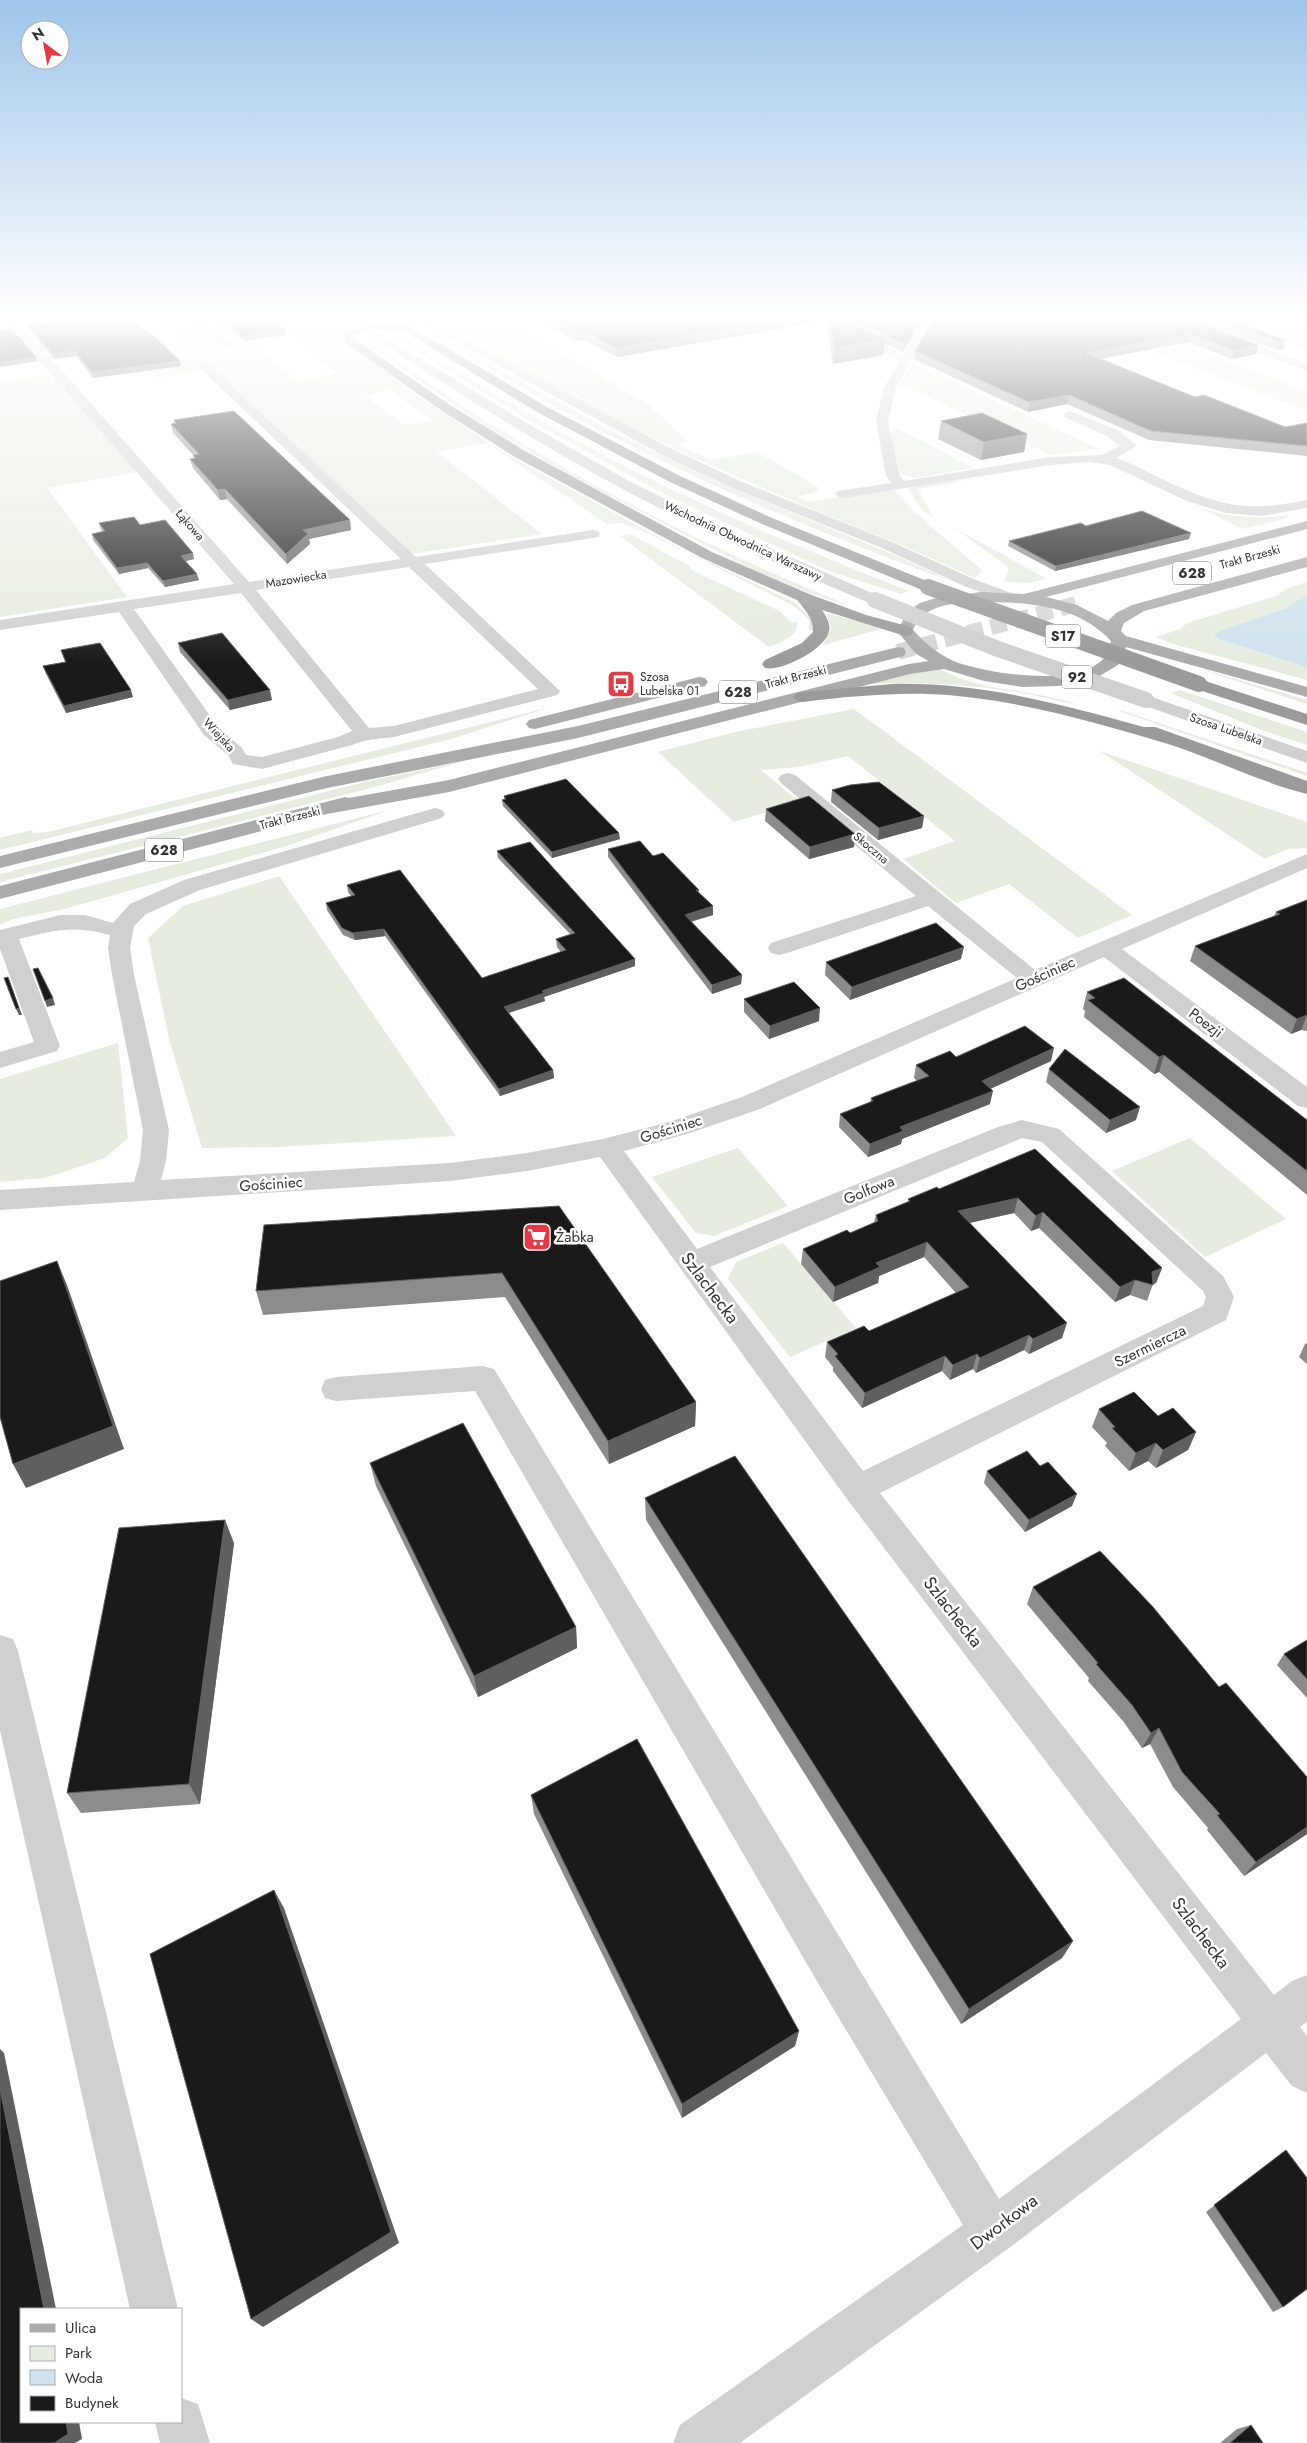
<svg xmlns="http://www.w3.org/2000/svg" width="1307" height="2443" viewBox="0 0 1307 2443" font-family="Jost,sans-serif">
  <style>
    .green { fill: #e6ecdf; fill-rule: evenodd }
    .water { fill: #cfe2ee }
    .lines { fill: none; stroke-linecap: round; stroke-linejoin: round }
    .major-tunnel { stroke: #d6d6d6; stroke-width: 16; stroke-dasharray: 16 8; stroke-linecap: butt }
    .minor { fill: #d0d0d0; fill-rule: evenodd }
    .major { fill: #ababab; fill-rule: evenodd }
    .highway { fill: #9a9a9a; fill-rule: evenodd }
    .minor-bridge { stroke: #d0d0d0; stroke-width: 16 }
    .highway-bridge { stroke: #9a9a9a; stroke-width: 16 }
    .wall { fill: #8c8c8c }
    .shaded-wall { fill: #5f5f5f }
    .building { fill: #1a1a1a; stroke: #5f5f5f }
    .labels { text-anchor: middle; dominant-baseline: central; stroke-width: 5; stroke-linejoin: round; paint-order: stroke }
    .far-street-label { font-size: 12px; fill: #333; stroke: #fff }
    .far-poi-label { font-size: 12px; fill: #333; stroke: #fff; text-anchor: start }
    .shield { fill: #fff; stroke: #707070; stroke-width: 1 }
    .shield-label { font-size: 14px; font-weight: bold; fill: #333 }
    .street-label { font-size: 15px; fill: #333; stroke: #fff }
    .poi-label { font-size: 15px; fill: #333; stroke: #fff; text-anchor: start }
    .near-street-label { font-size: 18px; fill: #333; stroke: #fff }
  </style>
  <rect width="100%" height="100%" fill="#fff"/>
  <path class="green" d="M 159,320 L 213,320 L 241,345 L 253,343 L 297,380 L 337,373 L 272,320 L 395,320 L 331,330 L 415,394 L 506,454 L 686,552 L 794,602 L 809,616 L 814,622 L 813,631 L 809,630 L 809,620 L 794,606 L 641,530 L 622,523 L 607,524 L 487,443 L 437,452 L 542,534 L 404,555 L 204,371 L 157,378 L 127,349 L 181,341 ZM 390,390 L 432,420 L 432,421 L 404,425 L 365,395 Z
    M 426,320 L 443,320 L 451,325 L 476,320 L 508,320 L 650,406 L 686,439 L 685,442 L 678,445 L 711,460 L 757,452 L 815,485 L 821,490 L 798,497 L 806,502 L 894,490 L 916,513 L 926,520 L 929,525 L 982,570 L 975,578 L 906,547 L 807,507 L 686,454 L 592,408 L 467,339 Z
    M 1117,320 L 1236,344 L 1199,350 L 1307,391 L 1307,411 L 1151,351 L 1182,344 Z
    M 1219,320 L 1307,320 L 1307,351 Z
    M 422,329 L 458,345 L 611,431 L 724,485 L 897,556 L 951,581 C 816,533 683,475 556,407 C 511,383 468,354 422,329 Z
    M 394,332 C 474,382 555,431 639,473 C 727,518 818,555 909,591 L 901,594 L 829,571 L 664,494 L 523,417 L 387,333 Z
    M 363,342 C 375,343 444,393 460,404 C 582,484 715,551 850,606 L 809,593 L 755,571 L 564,472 L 488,428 Z
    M 912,363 L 1099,449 L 1051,455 L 900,384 Z
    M 54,374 L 138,472 L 47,488 L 127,597 L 0,617 L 0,381 Z
    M 895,427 L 973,468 L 914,478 L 901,474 L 890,435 Z
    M 956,480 L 964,481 L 918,489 L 933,517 L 924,512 L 907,488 Z
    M 1200,508 C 1230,517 1259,520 1291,515 L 1284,519 L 1243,529 Z
    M 953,527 L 1045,578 L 1046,579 L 1028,583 L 1003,581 L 1009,571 L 1007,566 Z
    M 630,534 L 689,566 L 693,571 L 780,611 L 790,622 L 797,622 C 798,637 781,642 769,647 L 620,536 Z
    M 1307,582 L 1307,593 L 1287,608 L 1219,631 L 1216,634 L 1217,638 L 1224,641 L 1307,667 L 1307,680 L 1173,644 L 1156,637 L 1180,629 L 1187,623 L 1276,596 L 1288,588 Z
    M 827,614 L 830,614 L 884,628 L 823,645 L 831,628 Z
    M 1188,665 L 1307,700 L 1307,704 Z
    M 940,669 C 982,693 1033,688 1078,705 C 1056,701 1033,694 1010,691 C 963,684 916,682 868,684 L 892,677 Z
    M 1180,690 L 1307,732 L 1307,745 L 1264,731 L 1171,693 Z
    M 551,707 L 451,739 L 0,850 L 0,838 L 32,830 L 33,833 L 48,832 Z
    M 854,709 L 1132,915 L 1078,938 L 1009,884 L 956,903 L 903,859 L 955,841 L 848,756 L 798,767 L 761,770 L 799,802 L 734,822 L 658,752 L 735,732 Z
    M 1117,709 L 1307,773 L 1307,776 L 1122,712 Z
    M 1100,751 L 1307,822 L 1307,848 L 1288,849 L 1265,859 Z
    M 464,761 L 371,788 L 0,882 L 0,874 L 365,782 Z
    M 389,810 L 283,847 L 64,909 L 13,919 L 0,925 L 0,909 Z
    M 279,876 L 456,1136 L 280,1147 L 202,1148 L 169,1039 L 148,938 L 183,906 Z
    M 118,1043 L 128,1138 L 105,1158 L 45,1178 L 0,1182 L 0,1079 Z
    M 1190,1138 L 1286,1219 L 1205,1257 L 1112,1171 Z
    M 738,1148 L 788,1206 L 714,1236 L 696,1233 L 652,1177 Z
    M 783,1243 L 856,1328 L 790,1357 L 728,1279 L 736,1262 Z"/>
  <path class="water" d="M 1307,593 L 1307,667 L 1224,641 L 1217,638 L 1215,634 L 1219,631 L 1287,608 Z"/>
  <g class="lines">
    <path class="major-tunnel" d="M 898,652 L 1077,604"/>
    <path class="minor" d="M 7,320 L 17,320 L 249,582 L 401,559 L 200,368 L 198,366 L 204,362 L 208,364 L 416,557 L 593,530 L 598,531 L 600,534 L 598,537 L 593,538 L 425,564 L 560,691 L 557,695 L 394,737 C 379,739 366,739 352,745 L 262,769 L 233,764 L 228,755 L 204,735 L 119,612 L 0,630 L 0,620 L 234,584 L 12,329 ZM 409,567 L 538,689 L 394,726 L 369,728 L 256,590 ZM 241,593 L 352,731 L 338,737 L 262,757 L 246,755 L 242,748 L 218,727 L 134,609 Z
      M 190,320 L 202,320 L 234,345 L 228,348 L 224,347 Z
      M 409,320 L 423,320 L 463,338 L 674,450 L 742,482 L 892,542 L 976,580 L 1014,594 L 1016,597 L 1008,602 L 964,586 L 882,548 L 732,488 L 664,456 L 455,342 Z
      M 812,320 L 826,320 L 904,354 L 925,320 L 935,320 L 896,387 L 888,421 L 900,476 L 904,481 L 1051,457 L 1102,455 L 1120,446 L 1107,436 L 1066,418 L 1064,415 L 1066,412 L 1070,411 L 1117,430 L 1134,443 L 1136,446 L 1116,458 C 1132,463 1147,472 1162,479 C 1219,506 1245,513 1307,500 L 1307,508 L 1262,516 L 1226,513 L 1187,501 L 1110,465 L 1089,462 L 1051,465 L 843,498 L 838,497 L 836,494 L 838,491 L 891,483 L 886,476 L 876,421 L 884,387 L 900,361 Z
      M 1170,320 L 1185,320 L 1307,363 L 1307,371 Z
      M 365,325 L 530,425 L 629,481 L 722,527 L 881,597 L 883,600 L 875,605 L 869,603 C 785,567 700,531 619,487 C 531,440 446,385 361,330 L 359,328 Z
      M 1146,695 L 1307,751 L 1307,763 L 1140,704 L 1137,700 L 1140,696 Z
      M 788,773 L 795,775 L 1035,970 L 1307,854 L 1307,868 L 1122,949 L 1307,1087 L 1307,1108 L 1298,1106 L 1104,957 L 760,1109 L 687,1134 L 624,1151 L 697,1249 L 998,1127 L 1022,1120 L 1059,1129 L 1223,1276 L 1234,1297 L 1226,1320 L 880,1493 L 1274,1995 L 1292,1981 L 1307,1975 L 1307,2022 L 1300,2027 L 1307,2036 L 1307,2093 L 1292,2086 L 1266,2053 L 1009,2248 L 740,2443 L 673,2443 L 680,2425 L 963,2225 L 818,1983 L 475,1391 L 336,1401 L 325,1398 L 321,1389 L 325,1380 L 336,1377 L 483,1366 L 494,1369 L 999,2199 L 1241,2019 L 847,1499 L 600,1157 L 527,1171 L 450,1181 L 0,1210 L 0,1190 L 134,1182 L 140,1161 L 143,1130 L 112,975 L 108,948 L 110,935 C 72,925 56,930 19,939 L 60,1046 L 57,1051 L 0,1068 L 0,1052 L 34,1042 L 0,949 L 0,930 L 60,915 L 85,915 L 113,923 L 130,904 L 184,880 L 428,810 L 435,808 L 442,810 L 445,814 L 442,818 L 200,890 L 146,914 L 134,926 L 130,948 L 134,975 L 169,1130 L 166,1161 L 161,1180 L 450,1163 L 527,1153 L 603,1139 L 669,1122 L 742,1097 L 1017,978 L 928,906 L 787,953 L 779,955 L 771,953 L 768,948 L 771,943 L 916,896 L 781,783 L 778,779 L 781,775 ZM 1022,1138 L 1042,1142 L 1203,1291 L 1206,1297 L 1203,1306 L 863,1471 L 710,1267 Z
      M 0,1635 L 13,1639 L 18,1651 L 178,2309 L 130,2309 L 0,1730 Z
      M 181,2398 L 198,2404 L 210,2443 L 160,2443 L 155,2422 L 181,2422 Z"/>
    <path class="major" d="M 1307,521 L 1307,529 L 1046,597 L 1077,605 L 1108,621 L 1116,613 L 1132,605 L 1307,557 L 1307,567 L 1144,611 L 1124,623 L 1121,631 L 1126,636 L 1307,687 L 1307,697 L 1126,647 L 1118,665 L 1096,678 L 1059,686 L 1022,687 L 984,681 L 944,669 L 910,674 L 449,792 L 327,814 L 0,899 L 0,886 L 345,797 L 349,798 L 449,780 L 909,664 L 929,661 L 916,654 L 897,631 L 908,611 L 920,603 L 936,598 L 981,592 L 1024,594 ZM 981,602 C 1027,602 1078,605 1111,641 C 1109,646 1108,654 1104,658 C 1078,688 989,674 956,662 C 939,655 926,644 913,630 C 923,603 957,603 981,602 Z
      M 898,647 L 904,648 L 906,652 L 904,656 L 578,738 L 327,788 L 0,868 L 0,856 L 327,776 L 578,726 Z
      M 699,677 L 705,678 L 708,682 L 705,686 L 535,729 L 529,728 L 526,724 L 529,720 Z"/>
    <path class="highway" d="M 375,324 L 410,326 L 545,406 L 680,476 L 772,518 L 934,584 L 936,587 L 934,590 L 922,590 L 762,524 L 670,482 L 537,412 L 404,331 L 375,330 L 354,336 L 354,339 L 450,405 L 525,451 L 712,552 L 809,594 L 866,615 L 911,627 L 913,631 L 911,635 L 905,636 L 822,610 C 826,616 831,624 829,631 C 826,649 781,672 765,668 L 762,664 L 765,660 L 802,643 L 813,632 C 813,618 806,611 797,600 L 702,558 L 515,457 L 442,411 L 342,340 L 344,332 Z
      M 1199,679 L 1307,714 L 1307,725 L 1193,688 L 1190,684 L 1193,680 Z
      M 892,684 C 979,682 1061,704 1144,727 L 1155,727 L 1307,781 L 1307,794 C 1259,782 1215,759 1168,744 C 1091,721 1009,697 928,694 C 886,693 844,697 803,702 L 797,701 L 794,697 L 797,693 L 803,692 Z"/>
    <path class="minor-bridge" d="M 875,600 L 998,649 L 1146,700"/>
    <path class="highway-bridge" d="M 928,587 L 1199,684"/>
  </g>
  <path class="wall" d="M 217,320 L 273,320 L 286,335 L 244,341 Z
    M 539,320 L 815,320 L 814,323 L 617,357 L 584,340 L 576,341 Z
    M 828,320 L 923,320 L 903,352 L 885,344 L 883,355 L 833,364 L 827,329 Z
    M 1190,320 L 1258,345 L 1256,354 L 1232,359 L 1188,342 L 1100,359 L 1195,397 L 1285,427 L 1307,423 L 1307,456 L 1149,440 L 1067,404 L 1028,412 L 914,359 L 915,351 Z
    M 1191,320 L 1230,320 L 1285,340 L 1283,349 L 1276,350 Z
    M 28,326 L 181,366 L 93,378 L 76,356 L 54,359 L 29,331 Z
    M 174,420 L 351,530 L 309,539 L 310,544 L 287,564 L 227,499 L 220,500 L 193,468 L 190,459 L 193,459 L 193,455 L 173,433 L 171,424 L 174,423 Z
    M 941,421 L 1027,434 L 1024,452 L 981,460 L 938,439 Z
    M 99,523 L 140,525 L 194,559 L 185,561 L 199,580 L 165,587 L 148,568 L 119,574 L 93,540 L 92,534 L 103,532 L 101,529 Z
    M 1086,526 L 1189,539 L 1055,571 L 1008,546 L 1009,541 Z
    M 178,643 L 272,700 L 230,710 L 180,652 Z
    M 61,650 L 133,697 L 66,713 L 46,674 L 43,666 L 65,662 Z
    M 832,790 L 924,816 L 922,828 L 878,840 L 831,802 Z
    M 504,796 L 620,839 L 552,858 L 503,806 L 502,800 L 504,799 Z
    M 766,809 L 855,834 L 854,847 L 809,859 L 765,821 Z
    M 608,849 L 653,856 L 699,890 L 699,893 L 713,906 L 713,915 L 691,922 L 742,975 L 741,984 L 712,994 L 608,857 Z
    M 497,851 L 635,959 L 635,966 L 544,997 L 545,1001 L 509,1013 L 553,1070 L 554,1078 L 500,1096 L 385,936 L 355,940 L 343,935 L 327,910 L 326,903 L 351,896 L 348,892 L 347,885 L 482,978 L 561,952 L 557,947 L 556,939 L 570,934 L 498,858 Z
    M 1307,900 L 1307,1031 L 1301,1030 L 1291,1034 L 1190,961 L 1195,946 L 1274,916 L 1276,912 Z
    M 961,959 L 850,1000 L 825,975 L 826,962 Z
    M 1087,992 L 1307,1120 L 1307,1195 L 1159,1072 L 1154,1074 L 1084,1017 L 1085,1011 L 1083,1009 Z
    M 744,999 L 819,1021 L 769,1039 L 744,1012 Z
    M 956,1057 L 1051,1061 L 990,1089 L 990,1104 L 902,1139 L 901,1144 L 868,1157 L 839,1127 L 840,1114 L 870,1102 L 871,1098 L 917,1081 L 914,1078 L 916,1065 Z
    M 1049,1069 L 1136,1120 L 1106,1133 L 1046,1082 Z
    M 1035,1149 L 1162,1268 L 1156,1283 L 1153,1284 L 1147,1301 L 1130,1295 L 1115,1302 L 1039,1228 L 1031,1231 L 1014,1213 L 970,1223 L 1062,1338 L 1029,1354 L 1024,1350 L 976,1373 L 973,1369 L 950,1380 L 942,1371 L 862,1408 L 833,1371 L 833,1367 L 825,1357 L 827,1342 L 869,1331 L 956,1293 L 924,1257 L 879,1276 L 878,1283 L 833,1302 L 801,1264 L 803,1249 L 850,1233 L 874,1223 L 876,1215 L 908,1202 L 908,1199 L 939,1189 Z
    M 559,1206 L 696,1402 L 695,1426 L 609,1464 L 505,1297 L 263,1315 L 256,1291 Z
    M 1307,1343 L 1307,1364 L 1299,1357 L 1305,1344 Z
    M 1099,1409 L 1158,1416 L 1196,1432 L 1188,1450 L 1156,1468 L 1148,1461 L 1129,1471 L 1105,1446 L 1107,1443 L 1092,1427 Z
    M 370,1463 L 576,1627 L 577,1648 L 478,1697 L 376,1486 Z
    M 987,1471 L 1072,1506 L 1025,1532 L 984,1483 Z
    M 645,1498 L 1073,1941 L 1062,1958 L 961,2024 L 646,1520 Z
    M 234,1543 L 200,1804 L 81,1813 L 67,1793 Z
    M 1033,1587 L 1219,1687 L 1307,1777 L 1307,1834 L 1244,1876 L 1207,1830 L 1208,1828 L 1173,1787 L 1150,1744 L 1142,1748 L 1123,1721 L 1088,1681 L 1089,1678 L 1027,1604 Z
    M 1307,1640 L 1307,1698 L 1277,1665 L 1284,1654 Z
    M 531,1795 L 799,2031 L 795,2046 L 682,2118 L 534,1814 Z
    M 1286,2150 L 1283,2307 L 1273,2312 L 1206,2212 Z
    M 1251,2425 L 1263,2443 L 1220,2443 L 1237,2429 Z"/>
  <path class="shaded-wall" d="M 784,320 L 815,320 L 814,323 L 617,357 L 617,348 Z
    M 919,320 L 923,320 L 903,352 L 904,343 Z
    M 285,330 L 286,335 L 244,341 L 244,337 Z
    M 583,331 L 584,340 L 576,341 L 576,333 Z
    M 1190,334 L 1188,342 L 1084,362 L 1086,353 Z
    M 885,339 L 883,355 L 833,364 L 835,348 Z
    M 1285,340 L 1283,349 L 1276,350 L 1278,341 Z
    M 1258,345 L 1256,354 L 1232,359 L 1234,350 Z
    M 74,351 L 76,356 L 54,359 L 53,354 Z
    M 36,357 L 38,361 L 0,367 L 0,363 Z
    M 180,361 L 181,366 L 93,378 L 92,372 Z
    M 1069,395 L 1067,404 L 1028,412 L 1029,402 Z
    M 1027,434 L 1024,452 L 981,460 L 984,442 Z
    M 225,489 L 227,499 L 220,500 L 218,490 Z
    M 350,520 L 351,530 L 309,539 L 310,544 L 287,564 L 286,554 L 303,530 Z
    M 1191,533 L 1189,539 L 1055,571 L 1056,566 Z
    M 193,553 L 194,559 L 182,562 L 181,556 Z
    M 147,563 L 148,568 L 119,574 L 117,568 Z
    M 197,574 L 199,580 L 165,587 L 163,581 Z
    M 131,690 L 133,697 L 66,713 L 64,706 Z
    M 270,690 L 272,700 L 230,710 L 228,700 Z
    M 924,816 L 922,828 L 878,840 L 879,828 Z
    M 619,833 L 620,839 L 552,858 L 552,852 Z
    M 855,834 L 854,847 L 809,859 L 810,847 Z
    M 713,906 L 713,915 L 685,923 L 685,915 Z
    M 384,929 L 385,936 L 355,940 L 353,933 Z
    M 964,947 L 961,959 L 850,1000 L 852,987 Z
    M 635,959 L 635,966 L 544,997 L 545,1001 L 505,1014 L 504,1007 L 542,991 Z
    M 742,975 L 741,984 L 712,994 L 712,985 Z
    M 8,977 L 22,1015 L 19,1015 L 16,1009 Z
    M 53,998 L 55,1005 L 47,1007 L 45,1001 Z
    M 820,1008 L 819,1021 L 769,1039 L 770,1026 Z
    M 1307,1015 L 1301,1030 L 1291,1034 L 1297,1019 Z
    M 1054,1048 L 1051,1061 L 979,1094 L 982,1081 Z
    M 1164,1055 L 1159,1072 L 1154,1074 L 1159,1057 Z
    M 553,1070 L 554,1078 L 500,1096 L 499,1089 Z
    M 993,1091 L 990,1104 L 902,1139 L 901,1144 L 868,1157 L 870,1144 L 900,1127 Z
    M 1140,1107 L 1136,1120 L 1106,1133 L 1110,1120 Z
    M 1018,1198 L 1014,1213 L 955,1226 L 958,1211 Z
    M 1043,1212 L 1039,1228 L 1031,1231 L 1036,1216 Z
    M 927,1242 L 924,1257 L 879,1276 L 878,1283 L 833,1302 L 835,1287 L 876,1263 Z
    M 57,1261 L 67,1285 L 124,1449 L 26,1488 L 13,1464 Z
    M 1162,1268 L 1156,1283 L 1152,1285 L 1152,1272 Z
    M 1135,1280 L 1130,1295 L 1115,1302 L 1120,1287 Z
    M 1067,1323 L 1062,1338 L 1029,1354 L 1033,1339 Z
    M 1029,1335 L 1024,1350 L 976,1373 L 980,1358 Z
    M 977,1354 L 973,1369 L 950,1380 L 953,1365 Z
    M 945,1356 L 942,1371 L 862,1408 L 865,1393 Z
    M 696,1402 L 695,1426 L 609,1464 L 608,1441 Z
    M 1196,1432 L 1188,1450 L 1156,1468 L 1163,1450 Z
    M 1156,1443 L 1148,1461 L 1129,1471 L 1136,1453 Z
    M 1077,1494 L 1072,1506 L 1025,1532 L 1029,1520 Z
    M 225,1520 L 234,1543 L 200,1804 L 189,1784 Z
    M 576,1627 L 577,1648 L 478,1697 L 474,1676 Z
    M 1159,1728 L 1150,1744 L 1142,1748 L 1151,1733 Z
    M 1307,1827 L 1307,1834 L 1244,1876 L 1256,1862 Z
    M 274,1890 L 284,1908 L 399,2243 L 263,2327 L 251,2319 Z
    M 1073,1941 L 1062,1958 L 961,2024 L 969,2009 Z
    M 799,2031 L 795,2046 L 682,2118 L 682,2104 Z
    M 0,2049 L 4,2053 L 56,2309 L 44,2309 L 0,2089 Z
    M 66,2422 L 79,2422 L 82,2439 L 75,2443 L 54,2443 Z"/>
  <path class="building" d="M 69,320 L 131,320 L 155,337 L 180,361 L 92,372 L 74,351 L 53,354 L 28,326 Z
    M 222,320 L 273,320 L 285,330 L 244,337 Z
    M 554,320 L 784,320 L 617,348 L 583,331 L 576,333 Z
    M 830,320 L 843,320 L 885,339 L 835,348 Z
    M 851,320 L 919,320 L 904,343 Z
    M 933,320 L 1190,320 L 1258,345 L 1234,350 L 1190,334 L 1086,353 L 1195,397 L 1204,395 L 1285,427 L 1307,423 L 1307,446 L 1151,431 L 1069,395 L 1029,402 L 915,351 Z
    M 1217,320 L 1230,320 L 1285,340 L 1278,341 Z
    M 12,329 L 36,357 L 0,363 L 0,331 Z
    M 234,411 L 350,520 L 303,530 L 308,534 L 286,554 L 225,489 L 218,490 L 190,459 L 196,458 L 193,455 L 199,454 L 171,424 L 176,423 L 174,420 Z
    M 982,413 L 1027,434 L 984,442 L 941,421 Z
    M 1142,511 L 1191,533 L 1056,566 L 1009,541 L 1081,523 L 1086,526 Z
    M 134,517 L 140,525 L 165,520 L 193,553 L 181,556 L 197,574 L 163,581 L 147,563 L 117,568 L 92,534 L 105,531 L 99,523 Z
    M 222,633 L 270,690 L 228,700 L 178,643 Z
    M 100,643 L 131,690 L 64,706 L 43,666 L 66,662 L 61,650 Z
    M 566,779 L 619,833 L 552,852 L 502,800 L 506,799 L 504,796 Z
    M 879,782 L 924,816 L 879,828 L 832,790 L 850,785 Z
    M 809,796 L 855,834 L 810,847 L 766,809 Z
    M 640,841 L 653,856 L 663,853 L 699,890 L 696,890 L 713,906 L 685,915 L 742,975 L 712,985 L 608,849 Z
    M 530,842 L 635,959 L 542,991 L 544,993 L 504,1007 L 553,1070 L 499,1089 L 384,929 L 353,933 L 342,928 L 326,903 L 355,895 L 347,885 L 400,870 L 482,978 L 566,950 L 556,939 L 575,933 L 497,851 Z
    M 1307,900 L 1307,1015 L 1297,1019 L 1195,946 L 1280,914 L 1276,912 Z
    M 936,923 L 964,947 L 852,987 L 826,962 Z
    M 38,968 L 53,998 L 45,1001 L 33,969 Z
    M 8,977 L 19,1008 L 16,1009 L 4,978 Z
    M 1124,978 L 1307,1120 L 1307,1171 L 1164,1055 L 1159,1057 L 1088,1000 L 1095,998 L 1087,992 Z
    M 794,982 L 820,1008 L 770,1026 L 744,999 Z
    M 1025,1026 L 1054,1048 L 982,1081 L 993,1091 L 900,1127 L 903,1131 L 870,1144 L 840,1114 L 873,1101 L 871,1098 L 929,1076 L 916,1065 L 950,1051 L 956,1057 Z
    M 1065,1049 L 1140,1107 L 1110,1120 L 1049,1069 Z
    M 1035,1149 L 1162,1268 L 1152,1272 L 1153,1285 L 1135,1280 L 1120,1287 L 1043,1212 L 1036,1216 L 1018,1198 L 958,1211 L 1067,1323 L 1033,1339 L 1029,1335 L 980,1358 L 977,1354 L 953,1365 L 945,1356 L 865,1393 L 835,1356 L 838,1354 L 827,1342 L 864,1326 L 869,1331 L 969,1287 L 927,1242 L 876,1263 L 880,1267 L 835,1287 L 803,1249 L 847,1230 L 850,1233 L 878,1221 L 876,1215 L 910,1201 L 908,1199 L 937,1187 L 939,1189 Z
    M 559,1206 L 696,1402 L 608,1441 L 502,1273 L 256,1291 L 264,1225 Z
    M 57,1261 L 113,1426 L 13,1464 L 0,1417 L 0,1281 Z
    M 1134,1392 L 1158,1416 L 1173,1408 L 1196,1432 L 1163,1450 L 1156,1443 L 1136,1453 L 1112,1428 L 1115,1427 L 1099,1409 Z
    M 463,1423 L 576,1627 L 474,1676 L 370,1463 Z
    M 1027,1451 L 1040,1466 L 1048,1462 L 1077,1494 L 1029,1520 L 987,1471 Z
    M 735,1456 L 1073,1941 L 969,2009 L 645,1498 Z
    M 225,1520 L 189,1784 L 67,1793 L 119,1528 Z
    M 1100,1551 L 1153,1607 L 1219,1687 L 1226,1683 L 1307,1777 L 1307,1827 L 1256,1862 L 1217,1815 L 1220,1814 L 1182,1772 L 1159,1728 L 1151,1733 L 1132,1705 L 1096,1664 L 1098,1663 L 1033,1587 Z
    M 1307,1640 L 1307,1679 L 1284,1654 Z
    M 637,1739 L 799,2031 L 682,2104 L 531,1795 Z
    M 274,1890 L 391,2232 L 251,2319 L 150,1954 Z
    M 0,2089 L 44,2309 L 21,2309 L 21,2422 L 66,2422 L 68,2434 L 54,2443 L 0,2443 Z
    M 1286,2150 L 1307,2178 L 1307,2289 L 1283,2307 L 1214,2205 Z
    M 1251,2425 L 1263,2443 L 1230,2443 Z"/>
  <linearGradient id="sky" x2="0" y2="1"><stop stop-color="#9ec6ea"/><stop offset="0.48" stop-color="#fff"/><stop offset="1" stop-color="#fff" stop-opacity="0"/></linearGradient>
  <rect width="1307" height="662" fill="url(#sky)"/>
  <defs>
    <symbol id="bus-square" viewBox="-11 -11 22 22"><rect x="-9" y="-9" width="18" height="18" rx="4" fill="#e63946" stroke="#fff"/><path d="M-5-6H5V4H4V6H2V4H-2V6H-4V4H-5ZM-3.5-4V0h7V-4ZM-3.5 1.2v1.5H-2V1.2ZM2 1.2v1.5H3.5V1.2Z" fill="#fff"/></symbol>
    <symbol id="supermarket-square" viewBox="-11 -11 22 22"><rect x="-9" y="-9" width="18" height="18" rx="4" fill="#e63946" stroke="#fff"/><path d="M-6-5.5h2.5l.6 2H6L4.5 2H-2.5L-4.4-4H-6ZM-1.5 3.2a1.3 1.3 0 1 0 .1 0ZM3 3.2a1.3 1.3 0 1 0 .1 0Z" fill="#fff"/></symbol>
  </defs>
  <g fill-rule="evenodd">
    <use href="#bus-square" x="605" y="668" width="32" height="32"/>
    <use href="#supermarket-square" x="521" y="1221" width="32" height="32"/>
  </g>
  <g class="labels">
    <g class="far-street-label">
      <text transform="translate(190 525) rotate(49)">Łąkowa</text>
      <text transform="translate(743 541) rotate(25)">Wschodnia Obwodnica Warszawy</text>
      <text transform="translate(1250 557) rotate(-15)">Trakt Brzeski</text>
      <text transform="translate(296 579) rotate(-9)">Mazowiecka</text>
      <text transform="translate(796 677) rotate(-14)">Trakt Brzeski</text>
      <text transform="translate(1226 729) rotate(19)">Szosa Lubelska</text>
      <text transform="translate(219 735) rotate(47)">Wiejska</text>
      <text transform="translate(290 818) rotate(-14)">Trakt Brzeski</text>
      <text transform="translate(871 848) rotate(40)">Skoczna</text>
    </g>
    <g class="far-poi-label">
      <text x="640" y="677">Szosa<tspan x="640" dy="14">Lubelska 01</tspan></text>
    </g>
    <g class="shield">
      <rect x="1173" y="561.5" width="38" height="23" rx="4"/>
      <rect x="1045.5" y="624.5" width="35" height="23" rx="4"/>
      <rect x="1062" y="665.5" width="30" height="23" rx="4"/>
      <rect x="719" y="680.5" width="38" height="23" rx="4"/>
      <rect x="145" y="838.5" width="38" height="23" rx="4"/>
    </g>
    <g class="shield-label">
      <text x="1192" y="573">628</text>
      <text x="1063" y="636">S17</text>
      <text x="1077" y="677">92</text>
      <text x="738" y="692">628</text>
      <text x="164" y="850">628</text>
    </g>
    <g class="street-label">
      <text transform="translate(1045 974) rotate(-24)">Gościniec</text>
      <text transform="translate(1206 1023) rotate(37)">Poezji</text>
      <text transform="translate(671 1129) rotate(-17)">Gościniec</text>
      <text transform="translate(271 1184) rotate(-4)">Gościniec</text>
      <text transform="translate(869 1190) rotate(-22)">Golfowa</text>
      <text transform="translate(1150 1346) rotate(-26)">Szermiercza</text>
    </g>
    <g class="poi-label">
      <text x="556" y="1237">Żabka</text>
    </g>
    <g class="near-street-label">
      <text transform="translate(710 1288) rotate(53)">Szlachecka</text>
      <text transform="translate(953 1612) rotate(52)">Szlachecka</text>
      <text transform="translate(1201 1933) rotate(53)">Szlachecka</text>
      <text transform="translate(1004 2222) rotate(-37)">Dworkowa</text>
    </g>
  </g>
  <rect x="20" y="2308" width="162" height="115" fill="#ffffff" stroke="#adadad"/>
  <rect x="30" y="2324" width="25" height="8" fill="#ababab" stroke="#adadad"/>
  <text x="65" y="2333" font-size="15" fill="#333333">Ulica</text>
  <rect x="30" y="2346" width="25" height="15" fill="#e6ecdf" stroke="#adadad"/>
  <text x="65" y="2358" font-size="15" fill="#333333">Park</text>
  <rect x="30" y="2370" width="25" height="15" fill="#cfe2ee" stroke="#adadad"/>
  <text x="65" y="2383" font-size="15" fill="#333333">Woda</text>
  <rect x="30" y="2396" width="25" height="15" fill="#1a1a1a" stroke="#adadad"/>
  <text x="65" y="2408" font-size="15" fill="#333333">Budynek</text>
  <g transform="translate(45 45) rotate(328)"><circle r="24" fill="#ffffff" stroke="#adadad"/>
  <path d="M0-4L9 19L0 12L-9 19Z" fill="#e63946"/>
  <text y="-8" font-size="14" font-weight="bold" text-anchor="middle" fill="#333333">N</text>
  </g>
</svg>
